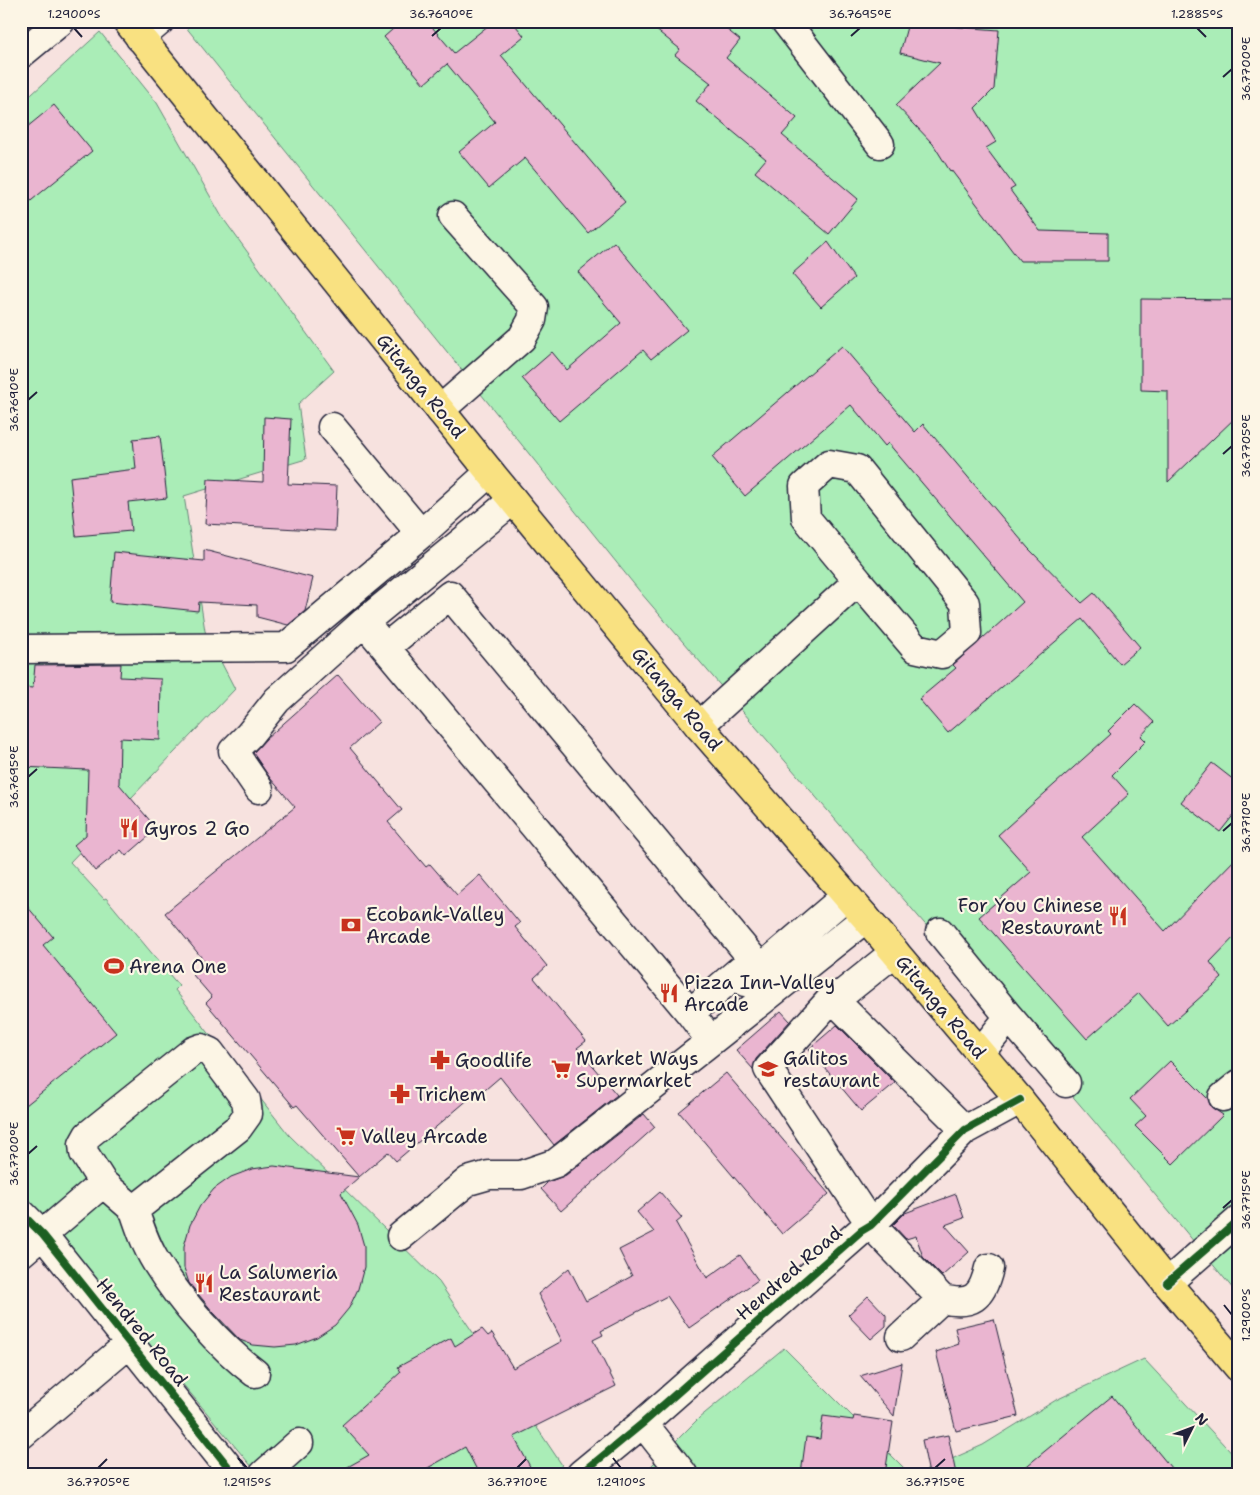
<svg xmlns="http://www.w3.org/2000/svg" width="1260" height="1495" viewBox="0 0 1260 1495" font-family="'Shantell Sans',sans-serif">
  <style>
    .green { fill: #aaedb7; stroke: #668879 }
    .building { fill: #eab5d0; stroke: #22223b }
    .lines { fill: none; stroke-linecap: round; stroke-linejoin: round }
    .minor-casing { stroke: #22223b; stroke-width: 31 }
    .major-casing { stroke: #22223b; stroke-width: 31 }
    .minor { stroke: #fcf5e5; stroke-width: 28 }
    .major { stroke: #f9e181; stroke-width: 28 }
    .cycleway-casing { stroke: #fcf5e5; stroke-width: 11 }
    .cycleway { stroke: #1b5e20; stroke-width: 8 }
    .ticks { fill: none; stroke: #22223b; stroke-width: 2 }
    .labels { text-anchor: middle; dominant-baseline: central; stroke-width: 4.5; stroke-linejoin: round; paint-order: stroke }
    .street-label { font-size: 19px; fill: #22223b; stroke: #fcf5e5 }
    .poi-label { font-size: 19px; fill: #22223b; stroke: #fcf5e5; text-anchor: start }
    .neatline { fill: none; stroke: #22223b; stroke-width: 2 }
    .ticks-label { font-size: 12px; text-anchor: middle; fill: #22223b }
  </style>
  <rect width="100%" height="100%" fill="#f7e2df"/>
  <filter id="ink" filterUnits="userSpaceOnUse"><feTurbulence type="fractalNoise" baseFrequency=".02" numOctaves="2"/><feDisplacementMap in="SourceGraphic" scale="10" xChannelSelector="R" yChannelSelector="G"/><feConvolveMatrix kernelMatrix="1 2 1 2 8 2 1 2 1" color-interpolation-filters="sRGB"/></filter>
  <g filter="url(#ink)">
    <path class="green" d="M 181,21 L 1239,21 L 1239,1296 L 1093,1120 L 641,593 Z
      M 100,32 L 157,103 L 222,217 L 334,371 L 298,404 L 306,459 L 184,496 L 205,631 L 235,689 L 70,862 L 104,899 L 106,898 L 179,986 L 175,990 L 289,1135 L 439,1282 L 562,1465 L 551,1474 L 258,1474 L 21,1191 L 21,104 Z
      M 784,1348 L 910,1474 L 643,1474 L 699,1418 Z
      M 1144,1359 L 1239,1461 L 1239,1474 L 918,1474 L 983,1445 L 1056,1400 Z"/>
    <path class="building" d="M 402,21 L 427,21 L 454,53 L 494,21 L 512,21 L 524,36 L 501,55 L 625,202 L 588,233 L 525,158 L 489,188 L 459,152 L 495,122 L 447,64 L 424,84 L 384,37 Z
      M 645,21 L 716,21 L 740,40 L 726,58 L 797,118 L 782,135 L 858,199 L 829,234 L 755,172 L 766,159 L 696,101 L 711,83 L 675,55 L 680,49 Z
      M 908,23 L 999,30 L 994,89 L 975,108 L 996,142 L 986,148 L 1015,187 L 1010,190 L 1040,231 L 1108,233 L 1108,261 L 1020,261 L 951,170 L 950,171 L 933,144 L 896,105 L 940,63 L 900,53 Z
      M 54,105 L 92,151 L 21,209 L 21,132 Z
      M 614,242 L 687,330 L 651,359 L 643,350 L 559,421 L 522,378 L 552,352 L 567,370 L 621,323 L 578,272 Z
      M 828,242 L 854,278 L 821,307 L 792,274 Z
      M 1141,299 L 1236,300 L 1236,417 L 1168,482 L 1168,391 L 1141,390 Z
      M 842,346 L 915,432 L 923,424 L 1028,548 L 1082,603 L 1094,593 L 1140,647 L 1120,664 L 1082,619 L 948,733 L 919,699 L 956,668 L 953,665 L 1023,602 L 888,443 L 885,446 L 851,405 L 745,496 L 712,457 Z
      M 264,417 L 291,419 L 288,484 L 337,486 L 335,531 L 205,524 L 208,479 L 263,482 Z
      M 160,436 L 167,498 L 128,502 L 131,531 L 76,536 L 70,477 L 136,469 L 133,439 Z
      M 204,550 L 313,578 L 305,611 L 288,625 L 257,617 L 257,605 L 199,602 L 198,611 L 110,602 L 114,552 L 204,561 Z
      M 121,664 L 120,677 L 161,679 L 160,740 L 120,738 L 119,784 L 157,829 L 126,856 L 121,850 L 95,871 L 74,845 L 86,835 L 88,770 L 21,767 L 21,687 L 33,688 L 35,665 Z
      M 338,675 L 379,722 L 350,748 L 402,810 L 388,822 L 426,867 L 430,864 L 457,895 L 480,875 L 520,923 L 515,927 L 547,966 L 534,978 L 586,1041 L 577,1048 L 617,1095 L 554,1145 L 500,1077 L 479,1095 L 477,1092 L 396,1161 L 388,1152 L 359,1177 L 297,1105 L 294,1107 L 206,1003 L 212,997 L 193,975 L 206,963 L 165,913 L 295,807 L 270,778 L 253,753 L 266,739 Z
      M 1135,704 L 1154,722 L 1141,736 L 1146,741 L 1112,775 L 1129,794 L 1082,837 L 1165,931 L 1239,855 L 1239,932 L 1210,962 L 1222,978 L 1168,1026 L 1139,993 L 1087,1039 L 979,917 L 1031,872 L 998,835 L 1111,734 L 1108,731 Z
      M 1212,763 L 1239,784 L 1239,808 L 1220,832 L 1181,802 Z
      M 21,899 L 53,937 L 43,945 L 116,1033 L 21,1109 Z
      M 781,1011 L 790,1021 L 756,1059 L 753,1069 L 736,1050 Z
      M 837,1025 L 895,1083 L 861,1111 L 809,1049 Z
      M 1170,1061 L 1208,1099 L 1211,1107 L 1223,1115 L 1173,1164 L 1135,1126 L 1146,1116 L 1130,1099 Z
      M 726,1073 L 829,1194 L 782,1234 L 679,1112 Z
      M 644,1114 L 655,1127 L 561,1211 L 541,1189 L 548,1182 L 566,1175 Z
      M 274,1166 L 359,1177 L 341,1193 L 358,1225 L 364,1246 L 364,1267 L 358,1289 L 349,1308 L 335,1325 L 317,1337 L 296,1345 L 275,1347 L 253,1345 L 240,1340 L 213,1312 L 189,1283 L 184,1268 L 184,1246 L 190,1225 L 200,1206 L 214,1189 L 231,1177 L 252,1169 Z
      M 660,1192 L 682,1218 L 676,1223 L 707,1278 L 740,1255 L 758,1280 L 689,1328 L 667,1296 L 601,1331 L 603,1335 L 593,1340 L 616,1386 L 514,1437 L 534,1474 L 479,1474 L 465,1447 L 417,1474 L 335,1474 L 369,1455 L 342,1425 L 401,1372 L 398,1367 L 451,1338 L 455,1346 L 482,1329 L 488,1336 L 492,1333 L 513,1368 L 562,1341 L 538,1294 L 569,1268 L 586,1301 L 632,1276 L 619,1250 L 654,1232 L 637,1212 Z
      M 956,1194 L 964,1218 L 945,1225 L 969,1252 L 942,1276 L 923,1257 L 916,1236 L 906,1239 L 893,1225 L 905,1213 Z
      M 868,1296 L 886,1315 L 886,1326 L 871,1339 L 848,1315 Z
      M 994,1319 L 1018,1416 L 956,1431 L 936,1352 L 959,1344 L 955,1328 Z
      M 902,1363 L 894,1416 L 860,1376 Z
      M 1112,1396 L 1176,1474 L 1017,1474 Z
      M 823,1416 L 853,1420 L 854,1416 L 893,1422 L 885,1474 L 801,1474 L 806,1437 L 820,1439 Z
      M 948,1435 L 956,1474 L 929,1474 L 922,1440 Z"/>
    <g class="lines">
      <defs>
        <path id="minor" d="M 785,21 L 880,144
          M 140,38 L 160,21
          M 21,54 L 61,21
          M 440,410 L 522,338 L 532,320 L 534,307 L 453,216
          M 332,427 L 421,534
          M 513,500 L 364,622 L 690,1013 L 711,1041 L 866,918
          M 386,647 L 450,595 L 753,959 L 690,1013
          M 21,649 L 286,647 L 421,534 L 490,472
          M 699,726 L 858,581 L 806,518 L 804,486 L 829,464 L 857,469 L 965,603 L 967,633 L 942,654 L 915,648 L 858,581
          M 259,789 L 233,751 L 249,735 L 277,700 L 364,622
          M 940,932 L 1009,1017 L 1066,1083
          M 895,952 L 845,992 L 832,998 L 965,1130
          M 745,982 L 846,896
          M 832,998 L 768,1069 L 871,1225 L 942,1299 C 972,1306 982,1298 989,1268
          M 980,1053 L 1009,1017
          M 1223,1097 L 1239,1084
          M 134,1210 C 140,1228 146,1246 156,1262 C 180,1301 219,1346 255,1373
          M 21,1213 L 43,1235 L 234,1474
          M 401,1236 L 468,1181 L 489,1175 L 521,1175 L 556,1163 L 711,1041
          M 21,1253 L 103,1183 L 134,1210 L 238,1128 L 248,1114 L 246,1100 L 210,1052 L 201,1048 L 193,1051 L 88,1135 L 83,1144 L 84,1153 L 103,1183
          M 1167,1283 L 1239,1220
          M 901,1337 L 942,1299
          M 643,1423 L 683,1474
          M 21,1435 L 130,1343
          M 264,1474 L 299,1443
          M 581,1474 L 643,1423 L 861,1231 L 871,1225 L 965,1130 L 1020,1100"/>
        <path id="major" d="M 127,21 L 490,472 L 699,726 L 866,918 L 1020,1100 L 1167,1283 L 1239,1368"/>
      </defs>
      <use href="#minor" class="minor-casing"/>
      <use href="#major" class="major-casing"/>
      <use href="#minor" class="minor"/>
      <use href="#major" class="major"/>
      <defs>
        <path id="cycleway" d="M 21,1213 L 43,1235 L 234,1474
          M 1167,1283 L 1239,1220
          M 581,1474 L 643,1423 L 861,1231 L 871,1225 L 965,1130 L 1020,1100"/>
      </defs>
      <use href="#cycleway" class="cycleway-casing"/>
      <use href="#cycleway" class="cycleway"/>
    </g>
  </g>
  <path class="ticks" d="M 74,28 L 82,37M 1197,28 L 1206,37M 432,36 L 441,28M 851,36 L 860,28M 1223,77 L 1232,69M 28,400 L 37,392M 1223,454 L 1232,446M 28,777 L 37,769M 1223,831 L 1232,823M 28,1154 L 37,1146M 1223,1208 L 1232,1200M 1224,1305 L 1232,1315M 238,1458 L 247,1468M 613,1458 L 621,1468M 98,1468 L 107,1459M 517,1468 L 526,1459M 935,1468 L 945,1459"/>
  <defs>
    <symbol id="restaurant-bare" viewBox="-9 -9 18 18"><path d="M-5-6h1v4h1v-4h1v4h1v-4h1v5L-1.5 .5V6h-2V.5L-5-1ZM5-6V6H3V1.5H1.5Q1.5-4 5-6Z" fill="#c8321e" stroke="#fcf5e5" stroke-width="2.5" paint-order="stroke"/></symbol>
    <symbol id="bank-bare" viewBox="-9 -9 18 18"><path d="M-6-4H6V4H-6ZM0-2.3a2.3 2.3 0 1 0 0 4.6a2.3 2.3 0 1 0 0-4.6Z" fill="#c8321e" stroke="#fcf5e5" stroke-width="2.5" paint-order="stroke"/></symbol>
    <symbol id="stadium-bare" viewBox="-9 -9 18 18"><path d="M0-5a6.5 5 0 1 0 0 10a6.5 5 0 1 0 0-10ZM-3.5-1.8h7v3.6h-7Z" fill="#c8321e" stroke="#fcf5e5" stroke-width="2.5" paint-order="stroke"/></symbol>
    <symbol id="pharmacy-bare" viewBox="-9 -9 18 18"><path d="M-2-6h4v4h4v4h-4v4h-4v-4h-4v-4h4Z" fill="#c8321e" stroke="#fcf5e5" stroke-width="2.5" paint-order="stroke"/></symbol>
    <symbol id="supermarket-bare" viewBox="-9 -9 18 18"><path d="M-6-5.5h2.5l.6 2H6L4.5 2H-2.5L-4.4-4H-6ZM-1.5 3.2a1.3 1.3 0 1 0 .1 0ZM3 3.2a1.3 1.3 0 1 0 .1 0Z" fill="#c8321e" stroke="#fcf5e5" stroke-width="2.5" paint-order="stroke"/></symbol>
    <symbol id="school-bare" viewBox="-9 -9 18 18"><path d="M0-5L7-2L0 1L-7-2ZM-4 1L0 2.5L4 1V4Q0 6-4 4Z" fill="#c8321e" stroke="#fcf5e5" stroke-width="2.5" paint-order="stroke"/></symbol>
  </defs>
  <g fill-rule="evenodd">
    <use href="#restaurant-bare" x="115" y="814" width="28" height="28"/>
    <use href="#restaurant-bare" x="1104" y="902" width="28" height="28"/>
    <use href="#bank-bare" x="337" y="911" width="28" height="28"/>
    <use href="#stadium-bare" x="100" y="952" width="28" height="28"/>
    <use href="#restaurant-bare" x="655" y="979" width="28" height="28"/>
    <use href="#pharmacy-bare" x="426" y="1046" width="28" height="28"/>
    <use href="#supermarket-bare" x="547" y="1055" width="28" height="28"/>
    <use href="#school-bare" x="754" y="1055" width="28" height="28"/>
    <use href="#pharmacy-bare" x="386" y="1080" width="28" height="28"/>
    <use href="#supermarket-bare" x="332" y="1122" width="28" height="28"/>
    <use href="#restaurant-bare" x="190" y="1269" width="28" height="28"/>
  </g>
  <g class="labels">
    <g class="street-label">
      <text transform="translate(421 386) rotate(51)">Gitanga Road</text>
      <text transform="translate(677 699) rotate(50)">Gitanga Road</text>
      <text transform="translate(941 1007) rotate(50)">Gitanga Road</text>
      <text transform="translate(789 1273) rotate(-41)">Hendred Road</text>
      <text transform="translate(142 1332) rotate(51)">Hendred Road</text>
    </g>
    <g class="poi-label">
      <text x="144" y="828">Gyros 2 Go</text>
      <text x="1103" y="905" text-anchor="end">For You Chinese<tspan x="1103" dy="22">Restaurant</tspan></text>
      <text x="366" y="914">Ecobank-Valley<tspan x="366" dy="22">Arcade</tspan></text>
      <text x="129" y="966">Arena One</text>
      <text x="684" y="982">Pizza Inn-Valley<tspan x="684" dy="22">Arcade</tspan></text>
      <text x="576" y="1058">Market Ways<tspan x="576" dy="22">Supermarket</tspan></text>
      <text x="783" y="1058">Galitos<tspan x="783" dy="22">restaurant</tspan></text>
      <text x="455" y="1060">Goodlife</text>
      <text x="415" y="1094">Trichem</text>
      <text x="361" y="1136">Valley Arcade</text>
      <text x="219" y="1272">La Salumeria<tspan x="219" dy="22">Restaurant</tspan></text>
    </g>
  </g>
  <rect width="1260" height="1495" fill="none" stroke="#fcf5e5" stroke-width="55"/>
  <g transform="translate(1192 1428) rotate(48)" stroke="#fcf5e5" stroke-width="4" paint-order="stroke">
  <path d="M0-4L9 19L0 12L-9 19Z" fill="#22223b"/>
  <text y="-8" font-size="14" font-weight="bold" text-anchor="middle" fill="#22223b">N</text>
  </g>
  <rect x="28" y="28" width="1204" height="1440" class="neatline"/>
  <g class="ticks-label">
    <text x="74" y="18">1.2900°S</text>
    <text x="441" y="18">36.7690°E</text>
    <text x="860" y="18">36.7695°E</text>
    <text x="1197" y="18">1.2885°S</text>
    <text transform="translate(1246 69) rotate(-90)" y="4">36.7700°E</text>
    <text transform="translate(14 400) rotate(-90)" y="4">36.7690°E</text>
    <text transform="translate(1246 446) rotate(-90)" y="4">36.7705°E</text>
    <text transform="translate(14 777) rotate(-90)" y="4">36.7695°E</text>
    <text transform="translate(1246 823) rotate(-90)" y="4">36.7710°E</text>
    <text transform="translate(14 1154) rotate(-90)" y="4">36.7700°E</text>
    <text transform="translate(1246 1200) rotate(-90)" y="4">36.7715°E</text>
    <text transform="translate(1246 1315) rotate(-90)" y="4">1.2900°S</text>
    <text x="98" y="1486">36.7705°E</text>
    <text x="247" y="1486">1.2915°S</text>
    <text x="517" y="1486">36.7710°E</text>
    <text x="621" y="1486">1.2910°S</text>
    <text x="935" y="1486">36.7715°E</text>
  </g>
</svg>
